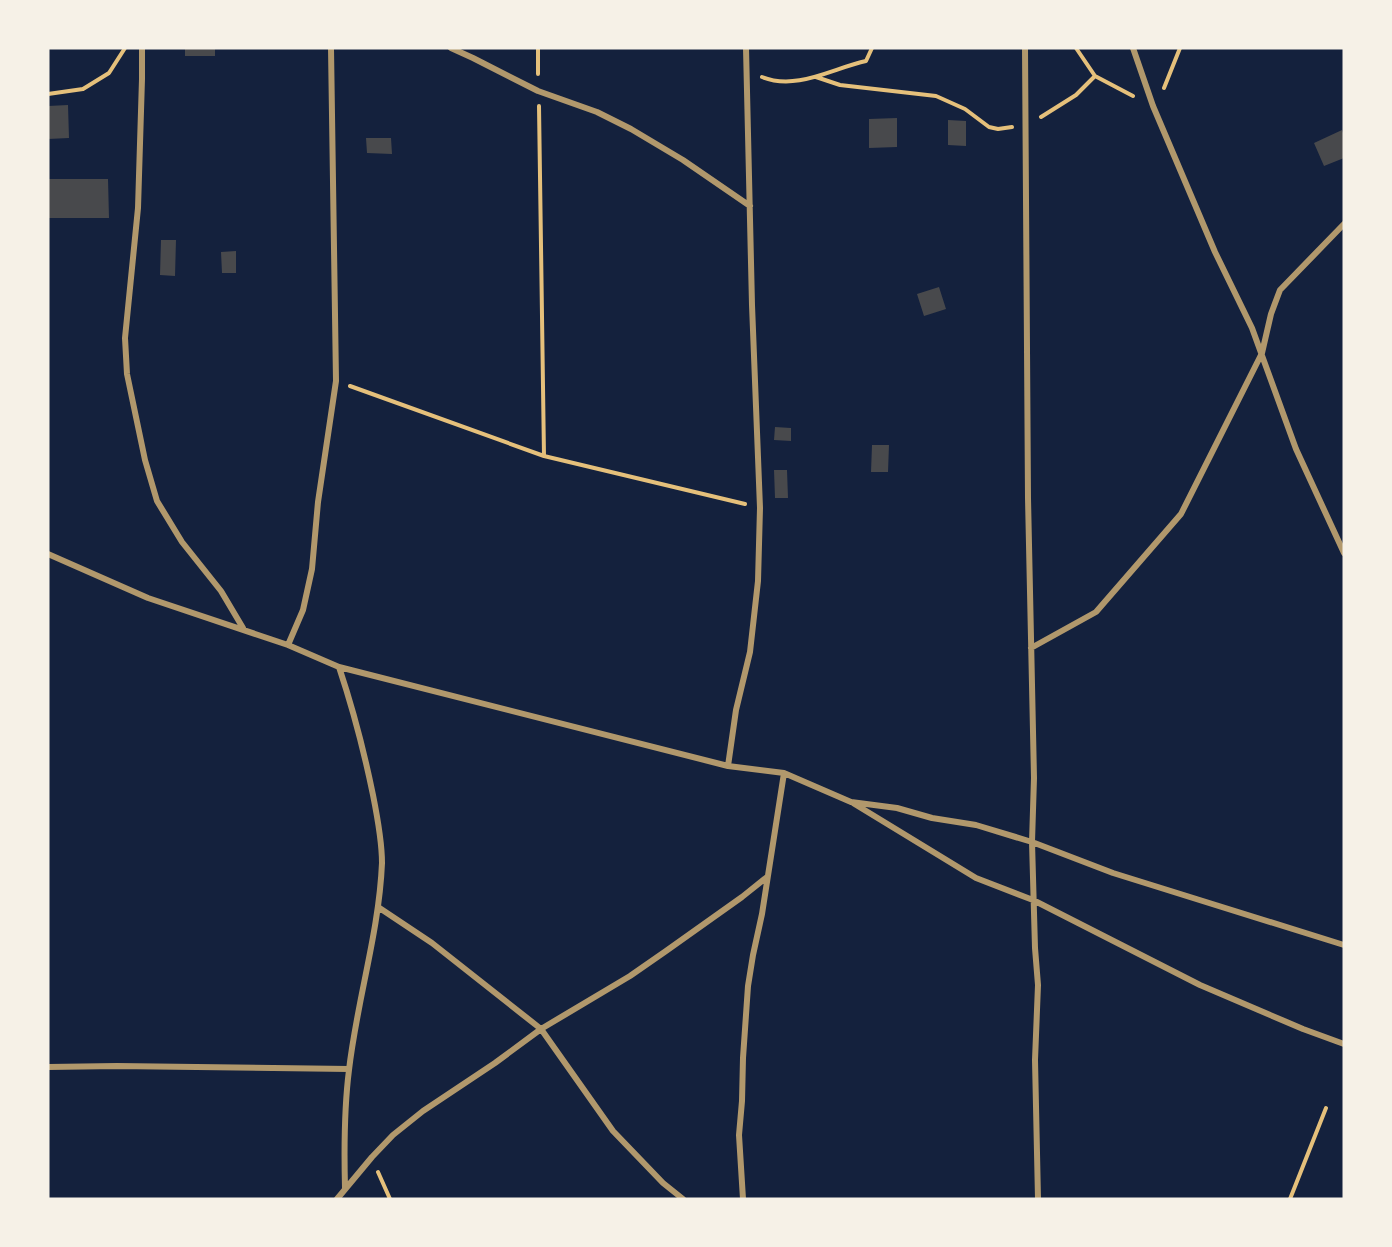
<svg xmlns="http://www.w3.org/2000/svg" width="1392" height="1247" viewBox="0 0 1392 1247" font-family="Signika,sans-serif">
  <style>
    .building { fill: #48494c }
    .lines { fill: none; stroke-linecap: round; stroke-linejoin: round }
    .path { stroke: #e5c07b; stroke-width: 4 }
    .minor { stroke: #b1986c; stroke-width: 6 }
  </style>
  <rect width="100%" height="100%" fill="#14213d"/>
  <path class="building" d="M 185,48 L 215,48 L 215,56 L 185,56 Z
    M 68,105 L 69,138 L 48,139 L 48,106 Z
    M 897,118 L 897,147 L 869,148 L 869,119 Z
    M 948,120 L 966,121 L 966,146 L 948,145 Z
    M 1342,130 L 1344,136 L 1344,158 L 1324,166 L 1314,143 Z
    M 366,138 L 391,138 L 392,154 L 367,153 Z
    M 48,179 L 108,179 L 109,218 L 48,218 Z
    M 161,240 L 176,240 L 175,276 L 160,275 Z
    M 236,251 L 236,273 L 222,273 L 221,252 Z
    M 939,287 L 946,309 L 924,316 L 917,294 Z
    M 775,427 L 791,428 L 791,441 L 774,440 Z
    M 872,445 L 889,445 L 888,472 L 871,472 Z
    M 774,470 L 787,470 L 788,498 L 775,498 Z"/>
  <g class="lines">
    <path class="path" d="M 538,48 L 538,74
      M 1076,48 L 1095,76 L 1133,96
      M 762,77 C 797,91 833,68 866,61 L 872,48
      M 816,77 L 840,85 L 936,96 L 965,109 L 989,127 L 998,129 L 1012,127
      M 1164,88 L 1180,48
      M 48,94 L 83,89 L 109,73 L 125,48
      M 539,106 L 544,456
      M 1041,117 L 1076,95 L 1095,76
      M 350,386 L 544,456 L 745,504
      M 378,1172 L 390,1199
      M 1290,1199 L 1326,1108"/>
    <path class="minor" d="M 142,48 L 142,79 L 138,208 L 125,338 L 127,374 L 145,460 L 157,501 L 182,542 L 221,591 L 243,628
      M 451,48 L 473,58 L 538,91 L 597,112 L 631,129 L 683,160 L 750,206
      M 1025,48 L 1028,498 L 1034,778 L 1032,842 L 1035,948 L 1038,985 L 1035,1060 L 1038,1199
      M 1133,48 L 1153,106 L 1215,252 L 1252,328 L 1296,449 L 1344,553
      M 48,554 L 148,598 L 288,645 L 339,667 L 728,766 L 784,773 L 851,802 L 897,808 L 932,818 L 976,825 L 1032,842 L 1113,873 L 1344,945
      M 288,645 L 303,610 L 312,569 L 318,502 L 336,381 L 331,48
      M 1031,648 L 1096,612 L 1181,514 L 1262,353 L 1271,314 L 1280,290 L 1344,224
      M 339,667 C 353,709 364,751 373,795 C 377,815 382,842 382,863 C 379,933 357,1000 349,1070 C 344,1109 344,1149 345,1188
      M 728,766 L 736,710 L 750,652 L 758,581 L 760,508 L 752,305 L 746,48
      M 853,803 L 976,878 L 1033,900 L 1200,985 L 1303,1029 L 1344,1044
      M 378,907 L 432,943 L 541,1029 L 613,1131 L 663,1183 L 683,1199
      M 48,1067 L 117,1066 L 349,1069
      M 337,1199 L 372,1157 L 393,1135 L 423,1111 L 495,1063 L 541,1029 L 630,976 L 666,951 L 742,897 L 767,877
      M 743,1199 L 739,1135 L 742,1101 L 743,1058 L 748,986 L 753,955 L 762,914 L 784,773"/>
  </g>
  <rect width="1392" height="1247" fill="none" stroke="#f6f1e7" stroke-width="99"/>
</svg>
